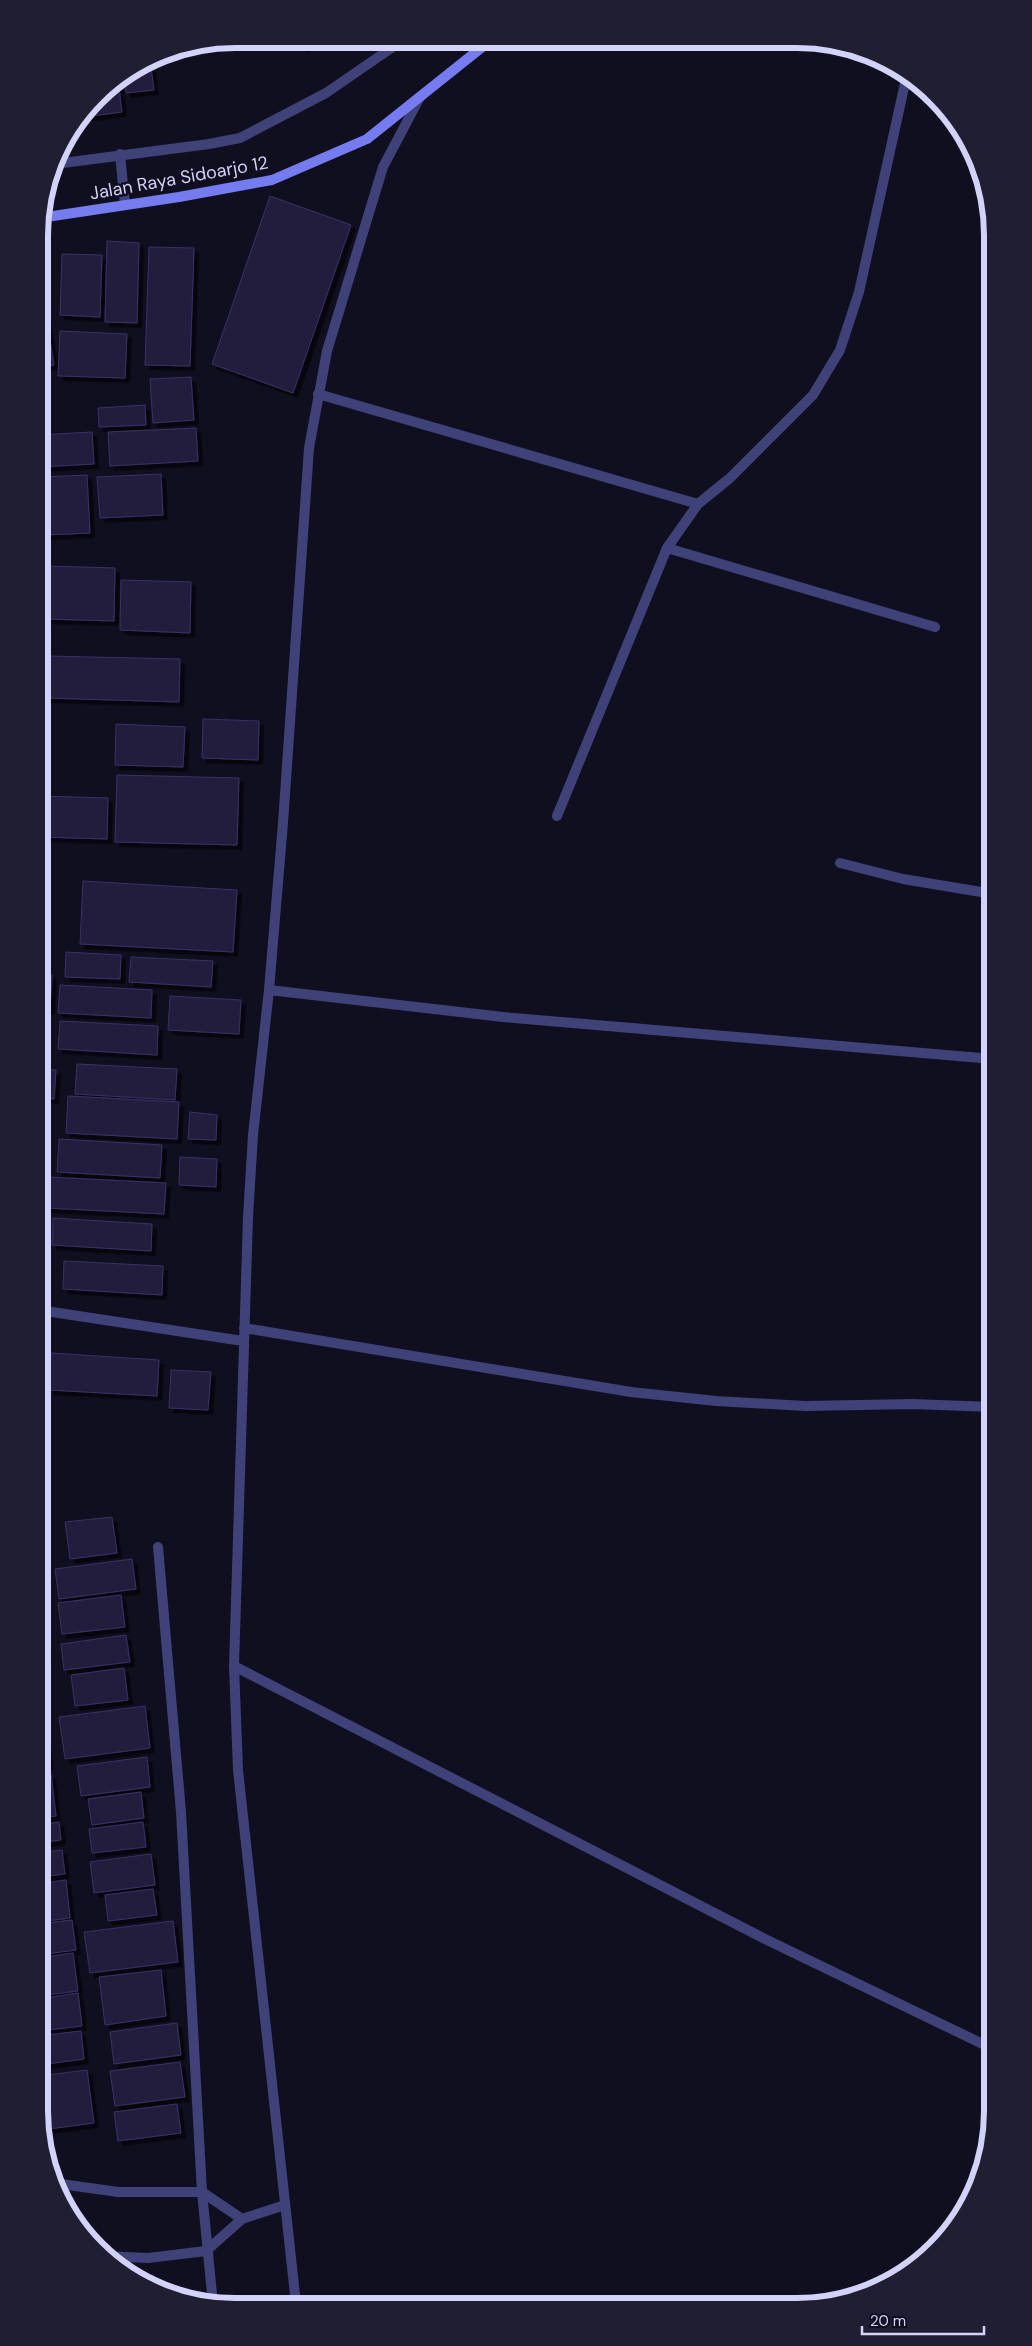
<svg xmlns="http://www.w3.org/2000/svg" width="1032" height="2346" viewBox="0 0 1032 2346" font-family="'DM Sans',sans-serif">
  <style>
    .building { fill: #211d3e; stroke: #383267; filter: url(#shadow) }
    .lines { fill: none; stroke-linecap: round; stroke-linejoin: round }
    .minor { stroke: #3f4279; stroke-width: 10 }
    .secondary { stroke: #747cf0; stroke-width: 10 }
    .labels { text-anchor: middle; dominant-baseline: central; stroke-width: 5; stroke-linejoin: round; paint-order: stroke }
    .street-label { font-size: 18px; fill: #d3d2fa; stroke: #100f1f }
    .rim { fill: none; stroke: #d3d2fa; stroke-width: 6 }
  </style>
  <defs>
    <filter id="shadow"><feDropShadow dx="4.5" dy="4.5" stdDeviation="0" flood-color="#0009"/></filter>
  </defs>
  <rect width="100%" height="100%" fill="#100f1f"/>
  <path class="building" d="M 287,39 L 309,39 L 304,48 Z
    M 150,60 L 154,90 L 126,93 L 124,76 Z
    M 118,80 L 122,112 L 83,117 L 105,88 Z
    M 270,196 L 351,225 L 293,393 L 212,364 Z
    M 107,241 L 139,243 L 137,323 L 105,322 Z
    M 149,247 L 194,248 L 190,366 L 145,365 Z
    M 62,254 L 102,255 L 100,317 L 60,315 Z
    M 40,280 L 54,365 L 39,368 L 39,280 Z
    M 60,331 L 127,334 L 125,378 L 58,376 Z
    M 191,377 L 194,420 L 153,423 L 150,379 Z
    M 145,405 L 146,425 L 99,427 L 98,408 Z
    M 196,428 L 198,461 L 110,466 L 108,432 Z
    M 92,432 L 94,464 L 39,467 L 39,435 Z
    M 161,474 L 163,515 L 100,518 L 97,477 Z
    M 87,475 L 90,533 L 45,535 L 42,477 Z
    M 46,566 L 115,568 L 114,621 L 45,619 Z
    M 121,580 L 191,582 L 190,633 L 120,630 Z
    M 47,656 L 180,659 L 179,702 L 46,698 Z
    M 203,719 L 259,721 L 258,760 L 202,758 Z
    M 116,724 L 185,727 L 183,767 L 115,765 Z
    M 117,775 L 239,778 L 237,845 L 115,842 Z
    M 39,796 L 108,798 L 107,839 L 39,837 Z
    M 83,881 L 237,890 L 233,952 L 80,944 Z
    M 66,952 L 121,955 L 120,979 L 65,977 Z
    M 131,957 L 213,961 L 211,987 L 129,982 Z
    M 39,974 L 52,975 L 50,1010 L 39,1009 Z
    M 60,985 L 152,990 L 151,1018 L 58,1013 Z
    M 170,996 L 241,1000 L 239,1034 L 168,1030 Z
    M 60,1021 L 158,1026 L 157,1055 L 58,1049 Z
    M 77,1064 L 177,1069 L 175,1100 L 75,1094 Z
    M 39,1069 L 56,1070 L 54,1099 L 39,1098 Z
    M 68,1096 L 179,1102 L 177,1139 L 66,1133 Z
    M 190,1112 L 217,1115 L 216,1140 L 188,1139 Z
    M 59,1139 L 162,1145 L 160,1178 L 57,1172 Z
    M 180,1157 L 217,1159 L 216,1187 L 179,1185 Z
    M 48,1177 L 166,1183 L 164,1214 L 47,1208 Z
    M 53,1218 L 152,1224 L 151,1251 L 52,1245 Z
    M 64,1261 L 163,1266 L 162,1295 L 63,1289 Z
    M 51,1353 L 159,1360 L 157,1396 L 49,1390 Z
    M 171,1370 L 211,1372 L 208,1410 L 169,1408 Z
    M 112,1517 L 117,1553 L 70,1559 L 65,1522 Z
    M 132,1559 L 136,1589 L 59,1599 L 55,1569 Z
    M 121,1595 L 125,1627 L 62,1634 L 58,1603 Z
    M 39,1626 L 43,1626 L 47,1655 L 39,1656 Z
    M 126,1635 L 130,1662 L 64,1670 L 61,1644 Z
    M 39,1661 L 43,1696 L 39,1697 Z
    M 124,1668 L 128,1700 L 75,1706 L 71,1675 Z
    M 145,1706 L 150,1748 L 65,1759 L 59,1717 Z
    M 39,1733 L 45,1733 L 49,1765 L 39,1767 Z
    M 147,1757 L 150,1787 L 81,1796 L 77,1766 Z
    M 51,1774 L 56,1816 L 39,1818 L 39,1776 Z
    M 141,1792 L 144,1818 L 92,1825 L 88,1799 Z
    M 59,1822 L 61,1840 L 39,1843 L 39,1825 Z
    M 143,1822 L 146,1847 L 92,1853 L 89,1829 Z
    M 62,1850 L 65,1874 L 39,1877 L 39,1853 Z
    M 151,1854 L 155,1885 L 94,1893 L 90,1862 Z
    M 66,1880 L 70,1918 L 39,1922 L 39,1884 Z
    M 153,1889 L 157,1915 L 108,1921 L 105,1895 Z
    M 72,1920 L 76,1950 L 39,1955 L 39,1924 Z
    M 173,1921 L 178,1962 L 90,1973 L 84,1932 Z
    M 73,1953 L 78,1991 L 39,1996 L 39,1958 Z
    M 161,1970 L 166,2016 L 105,2025 L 99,1977 Z
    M 78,1993 L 82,2026 L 39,2031 L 39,1999 Z
    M 177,2023 L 181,2055 L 114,2064 L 110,2032 Z
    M 81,2031 L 84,2059 L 39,2065 L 39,2036 Z
    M 180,2062 L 185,2097 L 115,2106 L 110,2071 Z
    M 87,2070 L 94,2123 L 41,2130 L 39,2076 Z
    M 177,2104 L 181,2133 L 118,2141 L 114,2112 Z
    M 165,2283 L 166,2293 L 146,2286 Z"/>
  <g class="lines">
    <path class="minor" d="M 120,154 L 125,205
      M 55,164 L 209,144 L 240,138 L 326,93 L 403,40
      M 318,394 L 698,504
      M 667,548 L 935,627
      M 557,816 L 667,548 L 698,504 L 730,478 L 813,395 L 840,350 L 859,292 L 907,74
      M 840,863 L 903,879 L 993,894
      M 269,990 L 503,1017 L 993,1059
      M 39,1310 L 243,1341
      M 244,1328 L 631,1392 L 716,1401 L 805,1406 L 912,1404 L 993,1407
      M 158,1547 L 181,1812 L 202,2192 L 213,2304
      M 234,1666 L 765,1939 L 993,2049
      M 54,2183 L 118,2192 L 202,2192 L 242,2219
      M 103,2256 L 148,2258 L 206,2251 L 242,2219 L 285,2205
      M 296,2304 L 238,1770 L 234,1666 L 248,1217 L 253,1135 L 269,990 L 283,823 L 309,448 L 327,351 L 383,167 L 420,97"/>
    <path class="secondary" d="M 40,218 L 179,197 L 272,180 L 367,139 L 491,40"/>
  </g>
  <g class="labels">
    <g class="street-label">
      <text transform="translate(179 178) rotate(-10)">Jalan Raya Sidoarjo 12</text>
    </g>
  </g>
  <path d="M0 0H1032V2346H0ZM235 48H797A187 187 0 0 1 984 235V2111A187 187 0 0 1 797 2298H235A187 187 0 0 1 48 2111V235A187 187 0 0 1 235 48Z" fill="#201f31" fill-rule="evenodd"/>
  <path class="rim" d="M235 48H797A187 187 0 0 1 984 235V2111A187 187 0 0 1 797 2298H235A187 187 0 0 1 48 2111V235A187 187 0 0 1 235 48Z"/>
  <path d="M862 2326v8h122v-8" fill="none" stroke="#d3d2fa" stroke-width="2.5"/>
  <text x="870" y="2326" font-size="15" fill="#d3d2fa" stroke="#100f1f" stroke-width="4" paint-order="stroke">20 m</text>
</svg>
